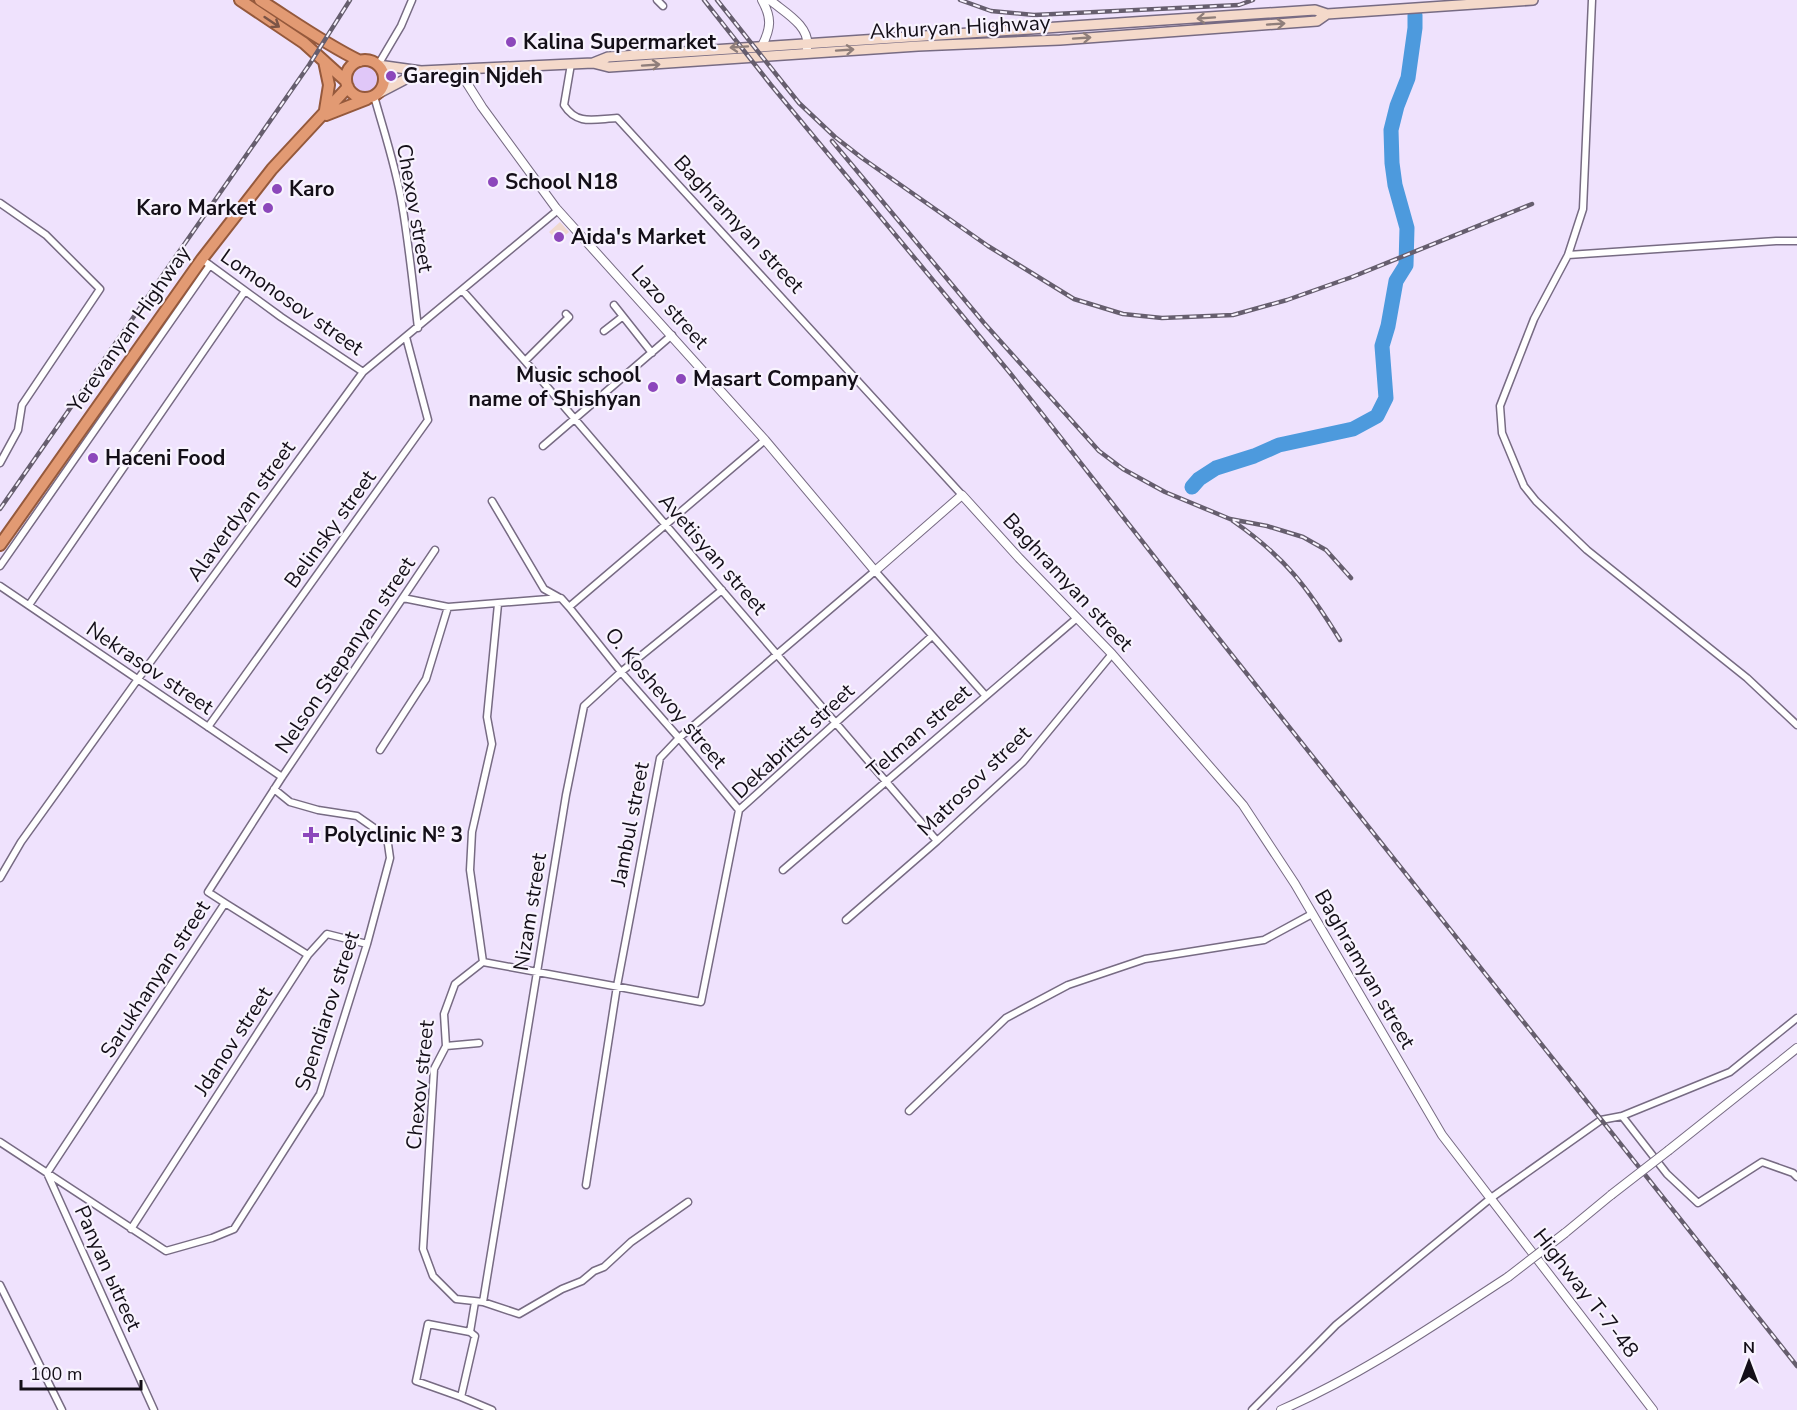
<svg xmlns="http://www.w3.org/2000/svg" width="1797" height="1410" viewBox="0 0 1797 1410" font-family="'Nunito Sans',sans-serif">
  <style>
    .commercial { fill: #f0d9ce }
    .green { fill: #e0c7f8 }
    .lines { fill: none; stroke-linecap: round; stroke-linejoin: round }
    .river { stroke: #4d9add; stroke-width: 15 }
    .minor-casing { stroke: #776b83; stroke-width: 9 }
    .tertiary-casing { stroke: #776b83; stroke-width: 10 }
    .secondary-casing { stroke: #776b83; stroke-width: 12 }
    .trunk-casing { stroke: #95593c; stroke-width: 14 }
    .minor { stroke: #fff; stroke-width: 6 }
    .tertiary { stroke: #fff; stroke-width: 8 }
    .secondary { stroke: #f4d9ca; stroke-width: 9 }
    .trunk { stroke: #e29a73; stroke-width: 10 }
    .rail-casing { stroke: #665e6e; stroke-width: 4.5 }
    .rail { stroke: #f8f3fe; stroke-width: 2; stroke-dasharray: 7; stroke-linecap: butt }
    .tertiary-bridge-casing { stroke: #776b83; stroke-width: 10; stroke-linecap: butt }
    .tertiary-bridge { stroke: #fff; stroke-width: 8 }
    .oneway { stroke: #8f7e7a }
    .oneway2 { stroke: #7b5446 }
    .poi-dot { fill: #8c47bb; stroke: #f8f3fe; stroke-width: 2 }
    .labels { text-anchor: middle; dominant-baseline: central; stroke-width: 4.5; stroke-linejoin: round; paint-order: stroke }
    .street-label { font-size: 21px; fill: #140f18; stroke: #f8f3fe }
    .poi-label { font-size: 21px; font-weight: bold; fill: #140f18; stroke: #f8f3fe; text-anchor: start }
  </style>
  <rect width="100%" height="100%" fill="#efe2fd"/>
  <path class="commercial" d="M 560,222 L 569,232 L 558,241 L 549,232 Z"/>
  <path class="green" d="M353 79a12 12 0 1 1 24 0a12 12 0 1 1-24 0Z"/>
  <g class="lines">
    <path class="river" d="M 1192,487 L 1199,479 L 1216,468 L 1254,456 L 1279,445 L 1353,429 L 1377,416 L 1386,398 L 1382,346 L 1388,326 L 1396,281 L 1406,265 L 1407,228 L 1395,185 L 1392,163 L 1391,130 L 1397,106 L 1408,78 L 1415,28 L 1415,15"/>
    <defs>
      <path id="minor" d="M 657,0 L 663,6
        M 1592,0 L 1583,209 L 1568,255 L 1534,319 L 1500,406 L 1502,433 L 1524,486 L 1536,501 L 1587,550 L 1747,678 L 1797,725
        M 571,64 L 564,105 C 577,126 595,119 617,118 L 962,495
        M 378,65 L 401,26 L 412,0
        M 374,96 C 384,132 396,167 402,204 C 409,245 413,286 418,328
        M 0,203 L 46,235 L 100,289 L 22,405 L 18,430 L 0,463
        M 1568,255 L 1776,241 L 1797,241
        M 207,263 L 281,317 L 363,372
        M 462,290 L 525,361 L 937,841
        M 614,305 L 652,353
        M 604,331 L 622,317
        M 525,361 L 569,317 L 566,314
        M 543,446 L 672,335
        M 492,501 L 544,589 L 560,598
        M 0,566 L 210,265
        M 0,586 L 282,777
        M 403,598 L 448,607 L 561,598 L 569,607 L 765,440
        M 29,605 L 245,291
        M 569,607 L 621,672 L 679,738 L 739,810
        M 208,727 L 428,420 L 406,337
        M 380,750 L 426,679 L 448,607
        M 783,870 L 1077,618
        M 0,878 L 21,842 L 138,679 L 363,372 L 558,210
        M 846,920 L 937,841 L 1023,762 L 1112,654
        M 308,955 L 327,934 L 367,944
        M 483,962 L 701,1002 L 739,810 L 932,636
        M 483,962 L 455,984 L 444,1014 L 446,1046 L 434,1069 L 423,1249 L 433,1276 L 456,1299 L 483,1302 L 519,1314 L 562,1289 L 582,1281 L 594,1271 L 604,1267 L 631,1242 L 688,1202
        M 483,962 L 470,870 L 472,832 L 492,744 L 487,717 L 498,604
        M 446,1046 L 479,1043
        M 909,1111 L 1006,1018 L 1068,985 L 1145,959 L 1264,940 L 1312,914
        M 1622,1116 L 1667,1174 L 1698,1203 L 1762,1162 L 1793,1173 L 1797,1177
        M 0,1142 L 166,1251 L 212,1238 L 234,1229 L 320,1094 L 367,944 L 390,858 L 387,837 L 357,816 L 318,810 L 290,802 L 274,789
        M 586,1185 L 617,986 L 660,758 L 679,738 L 875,571 L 985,695
        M 131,1229 L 308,955 L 225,903
        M 0,1285 L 62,1410
        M 483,1302 L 566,795 L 584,706 L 621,672 L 722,590
        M 470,1332 L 428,1324 L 416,1381 L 461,1397 L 475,1336 L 470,1332 L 475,1302
        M 461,1397 L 492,1410
        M 154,1410 L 47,1173 L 225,903 L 208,892 L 282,777 L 435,550
        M 1252,1410 L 1336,1325 L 1491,1198 L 1601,1120 L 1622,1116 L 1730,1072 L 1797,1018"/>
      <path id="tertiary" d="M 770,0 C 784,12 811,26 807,48
        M 762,46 C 771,28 772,18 762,0
        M 458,69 L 482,107 L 556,208 L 765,440 L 875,571 L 962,495 L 1019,558 L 1112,654 L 1243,805 L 1295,884 L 1442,1135 L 1653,1410
        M 1669,1150 L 1797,1048
        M 1565,1233 L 1611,1195
        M 1281,1410 C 1362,1375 1434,1325 1508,1277"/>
      <path id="secondary" d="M 593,63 L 609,67 L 918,46 L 1060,40 L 1317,21 L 1327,14
        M 378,65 L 421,71
        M 379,93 L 421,71 L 571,64 L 593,63 L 608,57 C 844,40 1080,27 1315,10 L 1327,14 L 1533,0"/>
      <path id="trunk" d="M 240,0 L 304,43 L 346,81
        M 260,0 C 293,21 325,44 360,61
        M346 79a19 19 0 1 1 38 0a19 19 0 1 1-38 0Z
        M 324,61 L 329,85 L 325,110
        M 326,115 L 367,99
        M 0,545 L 202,259 L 272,169 L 348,87"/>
    </defs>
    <use href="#minor" class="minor-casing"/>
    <use href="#tertiary" class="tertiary-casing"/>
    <use href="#secondary" class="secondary-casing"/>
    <use href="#trunk" class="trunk-casing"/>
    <use href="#minor" class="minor"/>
    <use href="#tertiary" class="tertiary"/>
    <use href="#secondary" class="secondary"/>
    <use href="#trunk" class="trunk"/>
    <defs>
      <path id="rail" d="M 704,0 L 771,85 L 1010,373 L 1193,606 L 1797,1366
        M 717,0 L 799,103 L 835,137 L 862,158 L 988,246 L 1074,299 L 1123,314 L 1162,318 L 1233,315 L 1287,300 L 1352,277 L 1532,204
        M 960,0 L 991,11 L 1034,15 L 1239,5 L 1253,0
        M 832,141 L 984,323 L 1099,451 L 1123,469 L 1165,492 L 1230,519 L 1267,526 L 1303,537 L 1326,550 L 1351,578
        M 0,509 L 309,65 L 350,0
        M 1233,521 C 1285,557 1308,588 1340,640"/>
    </defs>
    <use href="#rail" class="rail-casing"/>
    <use href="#rail" class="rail"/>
    <defs>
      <path id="tertiary-bridge" d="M 1611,1195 L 1669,1150
        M 1508,1277 L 1565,1233"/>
    </defs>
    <use href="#tertiary-bridge" class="tertiary-bridge-casing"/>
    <use href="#tertiary-bridge" class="tertiary-bridge"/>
  </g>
  <defs><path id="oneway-shaft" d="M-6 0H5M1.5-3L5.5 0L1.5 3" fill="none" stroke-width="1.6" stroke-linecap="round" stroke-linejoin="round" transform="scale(1.5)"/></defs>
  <g class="oneway">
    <use href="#oneway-shaft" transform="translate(1206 18) rotate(176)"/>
    <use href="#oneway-shaft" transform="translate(1276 24) rotate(-4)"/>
    <use href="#oneway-shaft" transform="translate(1082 38) rotate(-4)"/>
    <use href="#oneway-shaft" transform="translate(739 47) rotate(176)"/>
    <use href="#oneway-shaft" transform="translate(845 50) rotate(-4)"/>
    <use href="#oneway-shaft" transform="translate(651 65) rotate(-4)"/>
  </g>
  <use class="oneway2" href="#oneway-shaft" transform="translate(272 22) rotate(34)"/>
  <g class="poi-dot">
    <circle cx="511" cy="42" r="6"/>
    <circle cx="391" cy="76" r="6"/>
    <circle cx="493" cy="182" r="6"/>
    <circle cx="277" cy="189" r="6"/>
    <circle cx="268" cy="208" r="6"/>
    <circle cx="559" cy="237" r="6"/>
    <circle cx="681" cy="379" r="6"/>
    <circle cx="653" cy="387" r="6"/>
    <circle cx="93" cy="458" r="6"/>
    <path d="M308 826h6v6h6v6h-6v6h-6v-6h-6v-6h6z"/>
  </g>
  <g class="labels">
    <g class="street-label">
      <text transform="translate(960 27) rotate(-3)">Akhuryan Highway</text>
      <text transform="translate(415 208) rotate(80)">Chexov street</text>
      <text transform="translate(739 224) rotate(47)">Baghramyan street</text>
      <text transform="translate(292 302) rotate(35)">Lomonosov street</text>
      <text transform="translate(670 307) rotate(48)">Lazo street</text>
      <text transform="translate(129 329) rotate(-55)">Yerevanyan Highway</text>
      <text transform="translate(241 511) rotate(-54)">Alaverdyan street</text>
      <text transform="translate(330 529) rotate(-54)">Belinsky street</text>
      <text transform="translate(713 554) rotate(49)">Avetisyan street</text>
      <text transform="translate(1068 582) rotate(47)">Baghramyan street</text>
      <text transform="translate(345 655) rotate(-56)">Nelson Stepanyan street</text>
      <text transform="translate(150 668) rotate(34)">Nekrasov street</text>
      <text transform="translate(666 698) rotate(50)">O. Koshevoy street</text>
      <text transform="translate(919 731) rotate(-41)">Telman street</text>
      <text transform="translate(793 741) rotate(-43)">Dekabritst street</text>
      <text transform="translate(974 781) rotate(-44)">Matrosov street</text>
      <text transform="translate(630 824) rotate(-79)">Jambul street</text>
      <text transform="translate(530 912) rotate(-81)">Nizam street</text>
      <text transform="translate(1365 969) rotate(60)">Baghramyan street</text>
      <text transform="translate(155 979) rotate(-57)">Sarukhanyan street</text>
      <text transform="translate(327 1011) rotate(-72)">Spendiarov street</text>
      <text transform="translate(233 1041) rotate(-57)">Jdanov street</text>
      <text transform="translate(420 1085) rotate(-84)">Chexov street</text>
      <text transform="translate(108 1268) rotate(66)">Panyan ыtreet</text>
      <text transform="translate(1586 1293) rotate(52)">Highway T-7-48</text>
    </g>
    <g class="poi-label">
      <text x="523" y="42">Kalina Supermarket</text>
      <text x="403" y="76">Garegin Njdeh</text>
      <text x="505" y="182">School N18</text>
      <text x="289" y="189">Karo</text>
      <text x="256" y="208" text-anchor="end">Karo Market</text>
      <text x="571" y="237">Aida's Market</text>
      <text x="641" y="375" text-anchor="end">Music school<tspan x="641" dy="24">name of Shishyan</tspan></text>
      <text x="693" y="379">Masart Company</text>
      <text x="105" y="458">Haceni Food</text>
      <text x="324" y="835">Polyclinic № 3</text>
    </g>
  </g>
  <g transform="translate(1749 1362)" stroke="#f8f3fe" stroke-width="4.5" paint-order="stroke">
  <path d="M0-4.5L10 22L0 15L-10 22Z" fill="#140f18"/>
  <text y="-9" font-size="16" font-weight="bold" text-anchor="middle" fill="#140f18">N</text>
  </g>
  <path d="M21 1380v9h120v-9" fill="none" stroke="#140f18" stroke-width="3"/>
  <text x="30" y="1380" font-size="18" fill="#140f18" stroke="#f8f3fe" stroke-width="4.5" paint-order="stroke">100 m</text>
</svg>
